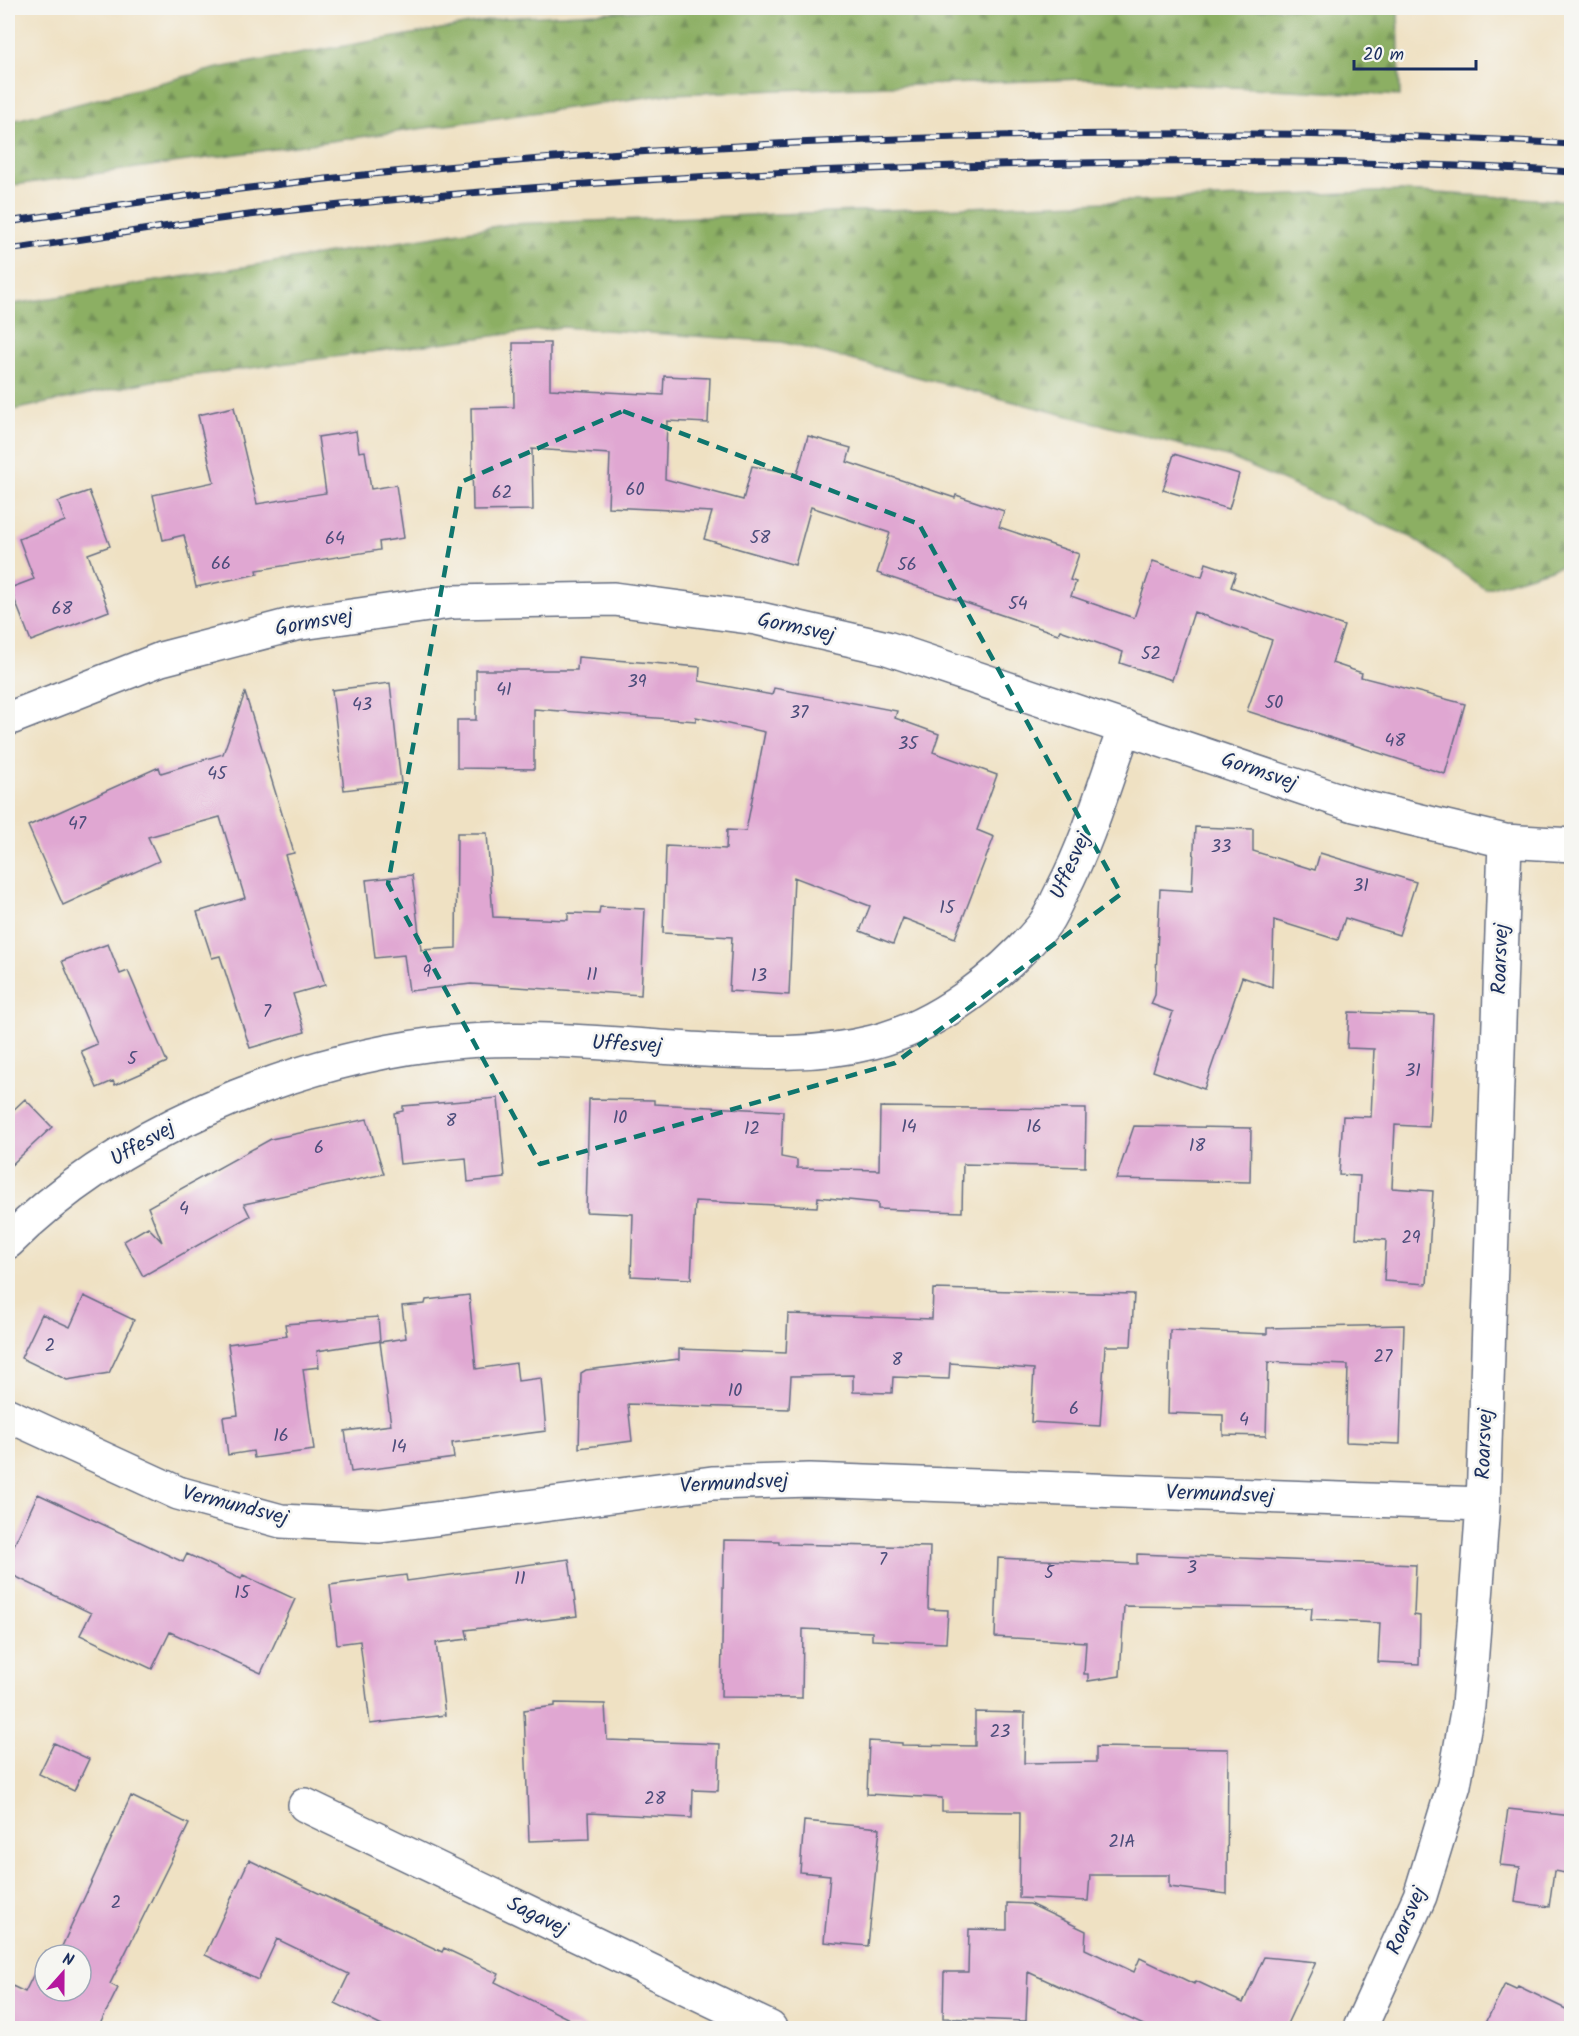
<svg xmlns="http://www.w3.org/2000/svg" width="1579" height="2036" viewBox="0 0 1579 2036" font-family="Kalam,sans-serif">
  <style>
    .forest { fill: url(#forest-firs); stroke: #546f61; stroke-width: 1.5 }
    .building { fill: #e0a7d2 }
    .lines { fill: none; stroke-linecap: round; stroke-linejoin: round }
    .minor-casing { stroke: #656d81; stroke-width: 36 }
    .minor { stroke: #fff; stroke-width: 33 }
    .rail-casing { stroke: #1b2f5e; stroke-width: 7 }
    .rail { stroke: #f6f6f2; stroke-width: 4.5; stroke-dasharray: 14; stroke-linecap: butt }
    .marked { fill: none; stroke: #0f766e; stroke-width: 4.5; stroke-dasharray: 12 8; stroke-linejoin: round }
    .labels { text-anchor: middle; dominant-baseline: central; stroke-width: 5; stroke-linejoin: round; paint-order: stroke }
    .number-label { font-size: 18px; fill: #4c4d7b }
    .street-label { font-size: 21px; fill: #1b2f5e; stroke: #f6f6f2 }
  </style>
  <defs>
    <pattern id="forest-firs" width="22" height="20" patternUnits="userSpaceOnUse" patternTransform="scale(1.5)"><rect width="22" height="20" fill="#8caf64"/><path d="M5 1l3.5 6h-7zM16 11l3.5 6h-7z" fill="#728f56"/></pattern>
  </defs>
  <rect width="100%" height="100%" fill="#f6f6f2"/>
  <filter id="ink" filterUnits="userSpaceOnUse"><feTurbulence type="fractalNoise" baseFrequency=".0167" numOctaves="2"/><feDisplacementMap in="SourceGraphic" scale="12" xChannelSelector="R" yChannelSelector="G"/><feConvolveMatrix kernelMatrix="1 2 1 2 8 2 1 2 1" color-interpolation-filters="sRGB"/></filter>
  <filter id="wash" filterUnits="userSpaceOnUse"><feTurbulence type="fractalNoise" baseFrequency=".008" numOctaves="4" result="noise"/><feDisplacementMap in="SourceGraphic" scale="24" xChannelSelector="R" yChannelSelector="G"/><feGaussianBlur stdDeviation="1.35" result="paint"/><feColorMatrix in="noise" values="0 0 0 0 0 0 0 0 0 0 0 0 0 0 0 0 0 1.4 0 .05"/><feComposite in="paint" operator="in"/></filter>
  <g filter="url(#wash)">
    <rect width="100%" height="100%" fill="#efe1c3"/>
    <path class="forest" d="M 688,8 L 1398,8 L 1400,96 L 1084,79 L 669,94 L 8,186 L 8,122 L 218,68 L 504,18 Z
      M 1402,191 L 1571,201 L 1571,563 L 1485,589 L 1411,537 L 1231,458 L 782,342 L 562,327 L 152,381 L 8,411 L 8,305 L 510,224 Z"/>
    <g id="blocks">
      <path class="building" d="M 513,343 L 550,343 L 550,389 L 663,395 L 664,376 L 710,378 L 708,423 L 667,421 L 665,479 L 743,500 L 752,466 L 797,474 L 808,436 L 851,448 L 847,462 L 955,498 L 956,495 L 1004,511 L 999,527 L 1079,554 L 1070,580 L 1076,582 L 1071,596 L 1134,618 L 1153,561 L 1202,577 L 1206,563 L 1236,573 L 1231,587 L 1344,626 L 1332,663 L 1362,673 L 1361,677 L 1465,704 L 1445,774 L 1247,711 L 1272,640 L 1194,612 L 1172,680 L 1120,663 L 1123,652 L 1060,630 L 1058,634 L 877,573 L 890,533 L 811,507 L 795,565 L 704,539 L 712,512 L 608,507 L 610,454 L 532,449 L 533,510 L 473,511 L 471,408 L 514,407 Z
        M 234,407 L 257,504 L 326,493 L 318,437 L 356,431 L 359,452 L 365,451 L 371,489 L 396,485 L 404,538 L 379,542 L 380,550 L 257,570 L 258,574 L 196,587 L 184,535 L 163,540 L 153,495 L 214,482 L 198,415 Z
        M 1174,454 L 1239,474 L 1229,509 L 1163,490 Z
        M 89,491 L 110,546 L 88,554 L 109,611 L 31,641 L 10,588 L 34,579 L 19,539 L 65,521 L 58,502 Z
        M 578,657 L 700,667 L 699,681 L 772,695 L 774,688 L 897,711 L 895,718 L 939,734 L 933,752 L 997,775 L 977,830 L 994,837 L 955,938 L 903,918 L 893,944 L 860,931 L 870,906 L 794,877 L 789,995 L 729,991 L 732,937 L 663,933 L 666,846 L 726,849 L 727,830 L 746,831 L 765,732 L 696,717 L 696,721 L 534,709 L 534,769 L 457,768 L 457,720 L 476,720 L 476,670 L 577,670 Z
        M 390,683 L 401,783 L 344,790 L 332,690 Z
        M 245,693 L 294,853 L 285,855 L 325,985 L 293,994 L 305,1032 L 250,1048 L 220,956 L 212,958 L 197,912 L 245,898 L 220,817 L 148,837 L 159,861 L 63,905 L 28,826 L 159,767 L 161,773 L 223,754 Z
        M 1195,827 L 1253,829 L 1253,851 L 1315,870 L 1320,853 L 1416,882 L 1399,935 L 1345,918 L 1338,940 L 1274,920 L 1272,987 L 1242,977 L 1204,1089 L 1153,1071 L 1173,1012 L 1151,1004 L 1155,995 L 1160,889 L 1192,891 Z
        M 457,833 L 487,833 L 493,917 L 568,920 L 568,913 L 599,914 L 600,907 L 645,909 L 641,995 L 471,984 L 409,991 L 404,955 L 375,958 L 366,880 L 412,875 L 421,950 L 456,948 Z
        M 108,944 L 120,974 L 128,971 L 167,1062 L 115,1085 L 113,1081 L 97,1088 L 81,1051 L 97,1044 L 62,961 Z
        M 1349,1012 L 1434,1015 L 1429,1127 L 1395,1125 L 1392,1188 L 1433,1191 L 1427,1284 L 1384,1281 L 1386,1240 L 1356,1238 L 1360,1176 L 1339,1175 L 1343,1116 L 1371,1117 L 1374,1049 L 1347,1048 Z
        M 498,1098 L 505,1178 L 468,1182 L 466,1158 L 400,1164 L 394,1113 L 403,1111 L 403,1106 Z
        M 25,1099 L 52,1127 L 8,1168 L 8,1115 Z
        M 589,1099 L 654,1100 L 654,1104 L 783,1111 L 781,1157 L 797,1160 L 797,1168 L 879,1170 L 880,1107 L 1086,1109 L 1085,1167 L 963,1164 L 962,1212 L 878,1209 L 878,1203 L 818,1197 L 817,1207 L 695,1201 L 691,1279 L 631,1276 L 633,1214 L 586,1212 Z
        M 367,1119 L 384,1174 L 244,1204 L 250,1216 L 143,1276 L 124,1241 L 148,1227 L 162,1242 L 148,1207 L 271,1139 Z
        M 1134,1126 L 1251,1128 L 1250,1182 L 1116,1179 Z
        M 933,1289 L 1134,1294 L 1131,1346 L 1105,1346 L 1100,1426 L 1031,1422 L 1034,1369 L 950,1363 L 949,1379 L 893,1377 L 892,1393 L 853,1392 L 853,1375 L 791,1376 L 789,1409 L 628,1404 L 632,1441 L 579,1448 L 581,1373 L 586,1370 L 679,1359 L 679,1349 L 786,1353 L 788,1314 L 932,1319 Z
        M 469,1295 L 476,1369 L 516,1363 L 518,1381 L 541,1378 L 546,1431 L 452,1443 L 454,1458 L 351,1472 L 345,1431 L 391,1425 L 380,1342 L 406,1338 L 402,1306 L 425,1304 L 426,1300 Z
        M 84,1296 L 134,1320 L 109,1373 L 67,1380 L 21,1358 L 42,1314 L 70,1327 Z
        M 378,1317 L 380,1341 L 317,1351 L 319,1367 L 303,1369 L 314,1450 L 254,1458 L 253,1451 L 228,1455 L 223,1417 L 238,1415 L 228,1344 L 287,1336 L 285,1324 Z
        M 1404,1325 L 1400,1444 L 1346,1442 L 1348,1365 L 1268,1362 L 1266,1436 L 1223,1435 L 1223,1415 L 1168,1413 L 1170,1330 L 1267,1334 L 1267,1328 Z
        M 38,1494 L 183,1562 L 187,1554 L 241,1579 L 243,1575 L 295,1599 L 261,1673 L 170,1632 L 152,1669 L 80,1635 L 91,1613 L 8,1573 L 8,1558 Z
        M 724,1540 L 779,1541 L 779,1544 L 930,1547 L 928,1609 L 948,1610 L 946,1643 L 872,1640 L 872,1632 L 803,1629 L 802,1698 L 721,1697 Z
        M 1137,1554 L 1416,1565 L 1414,1615 L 1420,1616 L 1419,1664 L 1378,1662 L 1380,1623 L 1311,1620 L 1312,1608 L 1124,1606 L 1120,1676 L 1088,1681 L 1088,1674 L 1084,1674 L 1086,1642 L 995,1637 L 998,1558 L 1137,1564 Z
        M 569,1559 L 577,1616 L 466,1630 L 468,1639 L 436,1643 L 445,1715 L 370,1724 L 360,1641 L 337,1644 L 330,1585 L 406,1575 L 407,1581 Z
        M 555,1703 L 605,1704 L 607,1740 L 720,1744 L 718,1791 L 693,1790 L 692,1818 L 588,1813 L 589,1839 L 529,1841 L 524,1710 L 555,1706 Z
        M 975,1712 L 1025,1713 L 1024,1763 L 1096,1762 L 1096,1747 L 1228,1749 L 1227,1894 L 1169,1887 L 1169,1875 L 1090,1875 L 1088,1901 L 1019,1898 L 1020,1812 L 942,1811 L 942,1798 L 867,1794 L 869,1741 L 902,1743 L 902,1745 L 975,1746 Z
        M 54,1743 L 89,1759 L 74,1791 L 39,1774 Z
        M 131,1796 L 189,1824 L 110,1984 L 118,1988 L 98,2028 L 8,2028 L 8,1984 L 25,1992 L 45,1951 L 53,1955 L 45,1955 L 45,1991 L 81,1991 L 81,1955 L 58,1955 Z
        M 1508,1809 L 1572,1816 L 1572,1874 L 1554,1871 L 1549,1907 L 1515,1902 L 1520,1867 L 1500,1865 Z
        M 804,1821 L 880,1828 L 868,1946 L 824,1942 L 830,1875 L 800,1872 Z
        M 249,1860 L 442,1952 L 444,1948 L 499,1974 L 495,1982 L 587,2028 L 386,2028 L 335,2003 L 349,1974 L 277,1939 L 258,1980 L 205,1955 Z
        M 1007,1903 L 1030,1904 L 1086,1931 L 1085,1949 L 1134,1972 L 1140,1958 L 1194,1984 L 1196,1981 L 1243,2003 L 1264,1957 L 1316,1962 L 1287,2024 L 1298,2028 L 1150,2028 L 1028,1972 L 1026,2021 L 943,2018 L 944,1972 L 968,1972 L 969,1929 L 1007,1930 Z
        M 1505,1984 L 1516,1989 L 1518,1986 L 1572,2012 L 1572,2028 L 1483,2028 Z"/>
    </g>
  </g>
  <g filter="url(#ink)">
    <use href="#blocks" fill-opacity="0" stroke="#656d81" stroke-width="1.5"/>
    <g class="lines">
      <defs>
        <path id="minor" d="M 8,719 L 161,659 L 295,624 L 450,602 L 614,599 L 756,618 L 887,648 L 1354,805 L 1505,841 L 1572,845
          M 8,1242 C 114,1135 285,1063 435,1044 C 524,1033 616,1045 705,1050 C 760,1053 818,1056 873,1042 C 938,1026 1000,977 1043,926 C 1051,916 1056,902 1062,891 C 1089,839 1105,782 1125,727
          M 8,1415 L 178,1493 L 281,1521 L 380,1526 L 712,1483 L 810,1480 L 1483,1504
          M 305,1805 L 770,2028
          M 1360,2028 L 1420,1896 L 1454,1785 L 1468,1706 L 1483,1504 L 1505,841"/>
      </defs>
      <use href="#minor" class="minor-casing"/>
      <use href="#minor" class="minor"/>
      <defs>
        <path id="rail" d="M 8,222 C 334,169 665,144 996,136 C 1188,132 1380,132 1572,144
          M 8,250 C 88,239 169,225 249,215 C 474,189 699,174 925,167 C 1140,160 1356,158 1572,172"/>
      </defs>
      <use href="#rail" class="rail-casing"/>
      <use href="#rail" class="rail"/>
    </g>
  </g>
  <path class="marked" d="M 623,411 L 919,524 L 1121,894 L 895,1063 L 540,1164 L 388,884 L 461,482 Z"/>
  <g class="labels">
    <g class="number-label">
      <text x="635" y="490">60</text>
      <text x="502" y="493">62</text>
      <text x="760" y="538">58</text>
      <text x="335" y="539">64</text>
      <text x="221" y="564">66</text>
      <text x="907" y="565">56</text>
      <text x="1018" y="604">54</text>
      <text x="62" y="609">68</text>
      <text x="1151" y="654">52</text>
      <text x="637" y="682">39</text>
      <text x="504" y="690">41</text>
      <text x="1274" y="703">50</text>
      <text x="362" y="705">43</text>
      <text x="799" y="713">37</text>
      <text x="1395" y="741">48</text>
      <text x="908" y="744">35</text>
      <text x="217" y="774">45</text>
      <text x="77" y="824">47</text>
      <text x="1221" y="847">33</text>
      <text x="1361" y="886">31</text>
      <text x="947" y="908">15</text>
      <text x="427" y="972">9</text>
      <text x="592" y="975">11</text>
      <text x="759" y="976">13</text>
      <text x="267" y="1012">7</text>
      <text x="132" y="1059">5</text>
      <text x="1413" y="1071">31</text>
      <text x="620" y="1118">10</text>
      <text x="451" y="1121">8</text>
      <text x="909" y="1127">14</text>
      <text x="1034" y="1127">16</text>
      <text x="752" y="1129">12</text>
      <text x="1197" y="1146">18</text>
      <text x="319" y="1148">6</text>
      <text x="184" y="1209">4</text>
      <text x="1411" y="1238">29</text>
      <text x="50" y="1346">2</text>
      <text x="1383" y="1357">27</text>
      <text x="897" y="1360">8</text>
      <text x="735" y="1391">10</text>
      <text x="1074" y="1409">6</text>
      <text x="1244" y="1420">4</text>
      <text x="281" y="1436">16</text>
      <text x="399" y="1447">14</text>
      <text x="883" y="1560">7</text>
      <text x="1192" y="1568">3</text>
      <text x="1049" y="1573">5</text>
      <text x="520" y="1579">11</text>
      <text x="242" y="1593">15</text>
      <text x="1000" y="1732">23</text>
      <text x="655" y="1799">28</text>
      <text x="1122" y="1842">21A</text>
      <text x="116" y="1903">2</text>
    </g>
    <g class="street-label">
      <text transform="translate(314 623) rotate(-10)">Gormsvej</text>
      <text transform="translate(796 628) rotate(12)">Gormsvej</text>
      <text transform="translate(1259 772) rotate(19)">Gormsvej</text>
      <text transform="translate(1071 866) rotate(-66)">Uffesvej</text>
      <text transform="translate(1501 959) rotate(-88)">Roarsvej</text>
      <text transform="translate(627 1045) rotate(3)">Uffesvej</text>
      <text transform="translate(143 1144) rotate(-30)">Uffesvej</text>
      <text transform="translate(1485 1444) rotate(-88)">Roarsvej</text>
      <text transform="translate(734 1484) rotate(-3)">Vermundsvej</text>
      <text transform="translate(1220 1495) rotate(2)">Vermundsvej</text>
      <text transform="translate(235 1506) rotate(14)">Vermundsvej</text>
      <text transform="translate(537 1917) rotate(26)">Sagavej</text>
      <text transform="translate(1407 1921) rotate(-67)">Roarsvej</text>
    </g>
  </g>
  <rect width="1579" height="2036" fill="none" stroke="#f6f6f2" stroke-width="30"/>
  <g transform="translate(63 1973) rotate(21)"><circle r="28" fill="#f6f6f2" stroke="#9ea6b7" stroke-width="1.5"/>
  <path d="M0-4.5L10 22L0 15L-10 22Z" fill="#b5179e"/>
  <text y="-9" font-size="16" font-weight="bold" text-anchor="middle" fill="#1b2f5e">N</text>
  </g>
  <path d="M1354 60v9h122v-9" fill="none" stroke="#1b2f5e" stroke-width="3"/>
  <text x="1363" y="60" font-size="18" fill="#1b2f5e" stroke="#f6f6f2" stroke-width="4.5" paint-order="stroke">20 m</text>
</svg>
